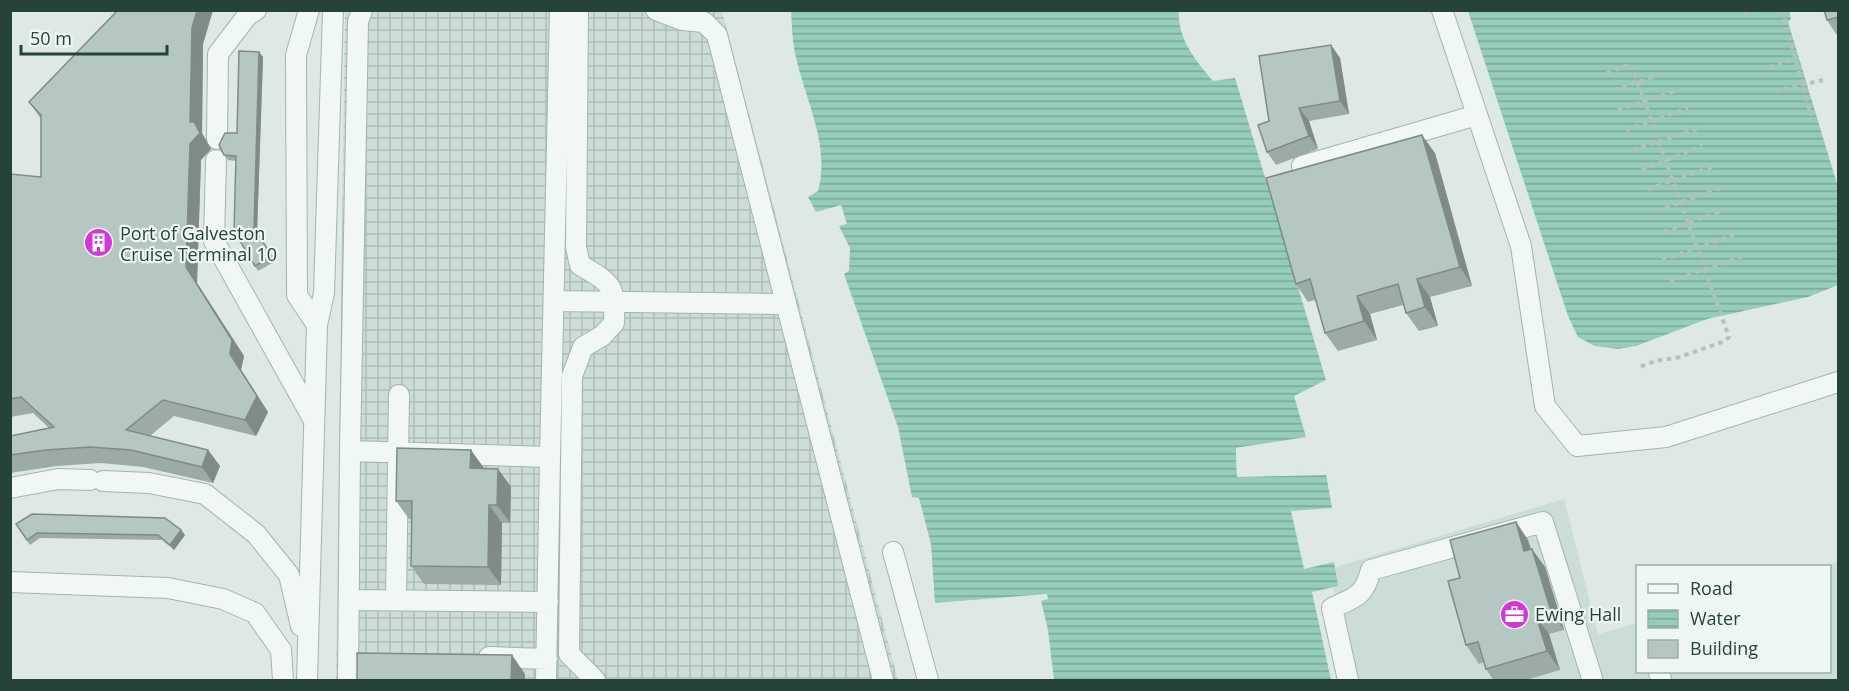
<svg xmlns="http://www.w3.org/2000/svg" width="1849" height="691" viewBox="0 0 1849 691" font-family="'Open Sans',sans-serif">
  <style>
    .built { fill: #ccdcd7 }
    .industrial { fill: url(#industrial-grid) }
    .water { fill: url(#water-rules) }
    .pier { fill: #dee9e6 }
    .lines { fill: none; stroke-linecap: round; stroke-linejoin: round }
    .minor-casing { stroke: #a3b4af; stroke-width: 22 }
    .path { stroke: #b4c1be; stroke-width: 4; stroke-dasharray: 4.5 4.5; stroke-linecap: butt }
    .minor { stroke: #f1f7f6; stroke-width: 20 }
    .wall { fill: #9caba7 }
    .shaded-wall { fill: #7f8b88 }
    .building { fill: #b5c7c2; stroke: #7f8b88; stroke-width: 1.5 }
    .labels { text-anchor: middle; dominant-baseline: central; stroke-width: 4.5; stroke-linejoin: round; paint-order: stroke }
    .poi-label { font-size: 18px; fill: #25423b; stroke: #eef7f4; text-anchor: start }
  </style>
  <defs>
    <pattern id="industrial-grid" width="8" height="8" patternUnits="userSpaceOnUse" patternTransform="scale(1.5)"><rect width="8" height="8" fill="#ccdcd7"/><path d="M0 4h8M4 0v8" fill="none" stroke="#afbeb9"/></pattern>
    <pattern id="water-rules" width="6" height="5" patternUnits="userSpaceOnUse" patternTransform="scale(1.5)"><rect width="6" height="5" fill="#95cdb8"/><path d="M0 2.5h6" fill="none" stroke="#79a897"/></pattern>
  </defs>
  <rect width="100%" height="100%" fill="#dee9e6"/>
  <path class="built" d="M 1564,499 L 1598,634 L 1637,623 L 1638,672 L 1830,672 L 1830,566 L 1825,566 L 1838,562 L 1838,680 L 1354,680 L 1329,569 Z"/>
  <path class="industrial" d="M 345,11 L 722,11 L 898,680 L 336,680 Z"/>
  <path class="water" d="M 791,11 L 1179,11 C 1177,38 1196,61 1213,81 L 1235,78 L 1326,380 L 1294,396 L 1306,437 L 1236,448 L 1237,476 L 1326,474 L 1332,508 L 1291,511 L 1304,569 L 1334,562 L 1338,586 L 1312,592 L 1331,680 L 1054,680 L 1048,630 L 1041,601 L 1048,599 L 1047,594 L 935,603 L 931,544 L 919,498 L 912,497 L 898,427 L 844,274 L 849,271 L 850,248 L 839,226 L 847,224 L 841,205 L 816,212 L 808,197 L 818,191 C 831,145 804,97 795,53 C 792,39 792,24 791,11 Z
    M 1468,11 L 1789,11 L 1791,19 L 1788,22 L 1838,187 L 1838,285 L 1808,297 L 1707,319 L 1636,346 L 1618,349 L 1595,346 L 1578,337 L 1568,316 Z"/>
  <path class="pier" d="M 1308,438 L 1239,450 L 1240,474 L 1326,471 L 1329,475 L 1237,477 L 1236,448 Z"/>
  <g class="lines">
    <defs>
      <path id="minor" d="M 309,10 L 296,55 L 297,295 L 317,325
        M 578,10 L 576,247 L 580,265 C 613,284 615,285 614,323 L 602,336 L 583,347 L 572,376 L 569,654 L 595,680
        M 656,10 L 682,20 L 704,22 L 717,35 L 883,680
        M 1442,10 L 1521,246 L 1545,406 L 1577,446 L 1666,437 L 1838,382
        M 217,139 L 218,54 L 247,16 L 256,10
        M 216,160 L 214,241 L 312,417
        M 1302,166 L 1477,115
        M 554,301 L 785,304
        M 350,451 L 358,22 L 362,10
        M 550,457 L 560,10
        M 103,481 L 149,483 L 205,494 L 256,534 L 289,575 L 301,626
        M 10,488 L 58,479 L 90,480
        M 893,552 L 928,680
        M 10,582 L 168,588 L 223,599 L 255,613 L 281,650 L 283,680
        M 349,600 L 548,602
        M 396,600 L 399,395
        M 489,657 L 547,659
        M 1659,672 L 1661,680
        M 307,680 L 317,325 L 324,293 L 333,10
        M 348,680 L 350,451 L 550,457 L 546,680
        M 1348,680 L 1332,608 C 1355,597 1364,597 1371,570 L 1543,522 L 1592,678"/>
    </defs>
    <use href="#minor" class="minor-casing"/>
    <path class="path" d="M 1782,10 L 1811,116
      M 1744,14 L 1755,10
      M 1769,67 L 1795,59
      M 1607,73 L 1631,64 L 1729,337 L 1725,341 L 1680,357 L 1655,361 L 1637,368
      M 1614,90 L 1665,73
      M 1775,91 L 1823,80
      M 1618,110 L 1675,91
      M 1626,130 L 1688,108
      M 1633,150 L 1697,129
      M 1642,170 L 1702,146
      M 1648,189 L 1712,167
      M 1657,211 L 1720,188
      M 1664,232 L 1727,209
      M 1662,260 L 1736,234
      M 1670,281 L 1744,256"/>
    <use href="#minor" class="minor"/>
  </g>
  <path class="wall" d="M 118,10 L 213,10 L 203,44 L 202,133 L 211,149 L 201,160 L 197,283 L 244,356 L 241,370 L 268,412 L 256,436 L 174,416 L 150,436 L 208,450 L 220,466 L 213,483 L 143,467 L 101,463 L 57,466 L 10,473 L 10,436 L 49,428 L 33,413 L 10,417 L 10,174 L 41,177 L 41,119 L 29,102 Z
    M 1839,10 L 1838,37 L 1827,20 Z
    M 1331,45 L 1340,58 L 1349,114 L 1309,121 L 1318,149 L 1276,165 L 1267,152 L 1269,121 Z
    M 259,52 L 263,57 L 257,233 L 276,261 L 258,271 L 255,266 L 236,161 L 228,160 L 224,155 L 237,133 Z
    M 1435,153 L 1472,286 L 1430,297 L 1438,326 L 1419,331 L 1406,313 L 1403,305 L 1370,314 L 1377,340 L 1338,351 L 1325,333 L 1315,300 L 1308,302 L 1296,284 Z
    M 484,469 L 498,469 L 511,487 L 510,523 L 502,523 L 501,585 L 424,584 L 411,566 L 412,519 L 409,519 L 396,501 Z
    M 1516,522 L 1528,540 L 1531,549 L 1545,567 L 1564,630 L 1549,634 L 1560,670 L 1522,681 L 1494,681 L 1486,669 L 1484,662 L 1479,664 L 1466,645 L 1460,578 Z
    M 16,524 L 181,530 L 185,535 L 174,550 L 162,540 L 40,538 L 30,545 Z"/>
  <path class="shaded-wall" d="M 197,10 L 213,10 L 203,44 L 202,133 L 211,149 L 201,160 L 197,283 L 244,356 L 241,370 L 268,412 L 256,436 L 245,420 L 230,354 L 186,267 L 192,28 Z
    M 1331,45 L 1340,58 L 1349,114 L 1340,101 Z
    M 259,52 L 263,57 L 257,233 L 276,261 L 254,228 Z
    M 1299,108 L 1309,121 L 1318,149 L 1309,136 Z
    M 1422,135 L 1435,153 L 1472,286 L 1460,267 Z
    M 1417,279 L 1430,297 L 1438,326 L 1425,307 Z
    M 1357,296 L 1370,314 L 1377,340 L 1364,321 Z
    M 208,450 L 220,466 L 213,483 L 202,467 Z
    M 471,450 L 484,468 L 470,468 Z
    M 498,469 L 511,487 L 510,523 L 497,505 Z
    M 489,505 L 502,523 L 501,585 L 488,567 Z
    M 1516,522 L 1528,540 L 1537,570 L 1524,551 Z
    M 181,530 L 185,535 L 174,550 L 170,545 Z
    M 1532,549 L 1545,567 L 1564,630 L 1551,611 Z
    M 1536,616 L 1549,634 L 1560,670 L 1547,651 Z
    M 512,655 L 525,674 L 525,681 L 511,681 Z"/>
  <path class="building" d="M 118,10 L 197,10 L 192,28 L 190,122 L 194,122 L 200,133 L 190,144 L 186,267 L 232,340 L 230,354 L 257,396 L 245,420 L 163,400 L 126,430 L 208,450 L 202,467 L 131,450 L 90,447 L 46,450 L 10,455 L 10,436 L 54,427 L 21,397 L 10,399 L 10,174 L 41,177 L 41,115 L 29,102 Z
    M 1824,10 L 1839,10 L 1839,17 L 1827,20 Z
    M 1331,45 L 1340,101 L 1299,108 L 1309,136 L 1267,152 L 1258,125 L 1269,121 L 1259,56 Z
    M 239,51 L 259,52 L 254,228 L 272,256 L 255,266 L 234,231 L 236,156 L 224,155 L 219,145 L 225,133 L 237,133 Z
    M 1422,135 L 1460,267 L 1417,279 L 1425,307 L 1406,313 L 1398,284 L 1357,296 L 1364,321 L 1325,333 L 1310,279 L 1296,284 L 1266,178 Z
    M 397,448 L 471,450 L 470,468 L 498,469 L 497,505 L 489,505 L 488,567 L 411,566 L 412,501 L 396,501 Z
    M 32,514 L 165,518 L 181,530 L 170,545 L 158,535 L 37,533 L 27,540 L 16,524 Z
    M 1516,522 L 1524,551 L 1532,549 L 1551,611 L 1536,616 L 1547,651 L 1486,669 L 1478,642 L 1466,645 L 1448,581 L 1460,578 L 1450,540 Z
    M 357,653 L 512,655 L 511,681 L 357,681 Z"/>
  <defs>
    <symbol id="building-disc" viewBox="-11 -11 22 22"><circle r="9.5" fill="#d535dd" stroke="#eef7f4"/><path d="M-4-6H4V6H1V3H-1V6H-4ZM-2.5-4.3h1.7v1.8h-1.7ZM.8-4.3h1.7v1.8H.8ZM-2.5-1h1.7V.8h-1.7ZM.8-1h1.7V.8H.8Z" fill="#fff"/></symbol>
    <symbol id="office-disc" viewBox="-11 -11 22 22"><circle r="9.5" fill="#d535dd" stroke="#eef7f4"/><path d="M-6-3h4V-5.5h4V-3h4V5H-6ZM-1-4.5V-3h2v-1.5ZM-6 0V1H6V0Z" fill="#fff"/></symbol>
  </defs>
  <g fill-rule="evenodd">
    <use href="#building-disc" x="82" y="226" width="33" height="33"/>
    <use href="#office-disc" x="1498" y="598" width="33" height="33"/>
  </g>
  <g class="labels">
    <g class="poi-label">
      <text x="120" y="233">Port of Galveston<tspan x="120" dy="21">Cruise Terminal 10</tspan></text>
      <text x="1535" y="614">Ewing Hall</text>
    </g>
  </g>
  <rect width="1849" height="691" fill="none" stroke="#25423b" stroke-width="24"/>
  <rect x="1636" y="565" width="195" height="108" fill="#eef7f4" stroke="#9eafaa" stroke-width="1.5"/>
  <rect x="1648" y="584" width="30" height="9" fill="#f1f7f6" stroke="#9eafaa" stroke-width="1.5"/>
  <text x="1690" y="595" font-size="18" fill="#25423b">Road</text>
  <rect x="1648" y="610" width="30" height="18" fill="url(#water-rules)" stroke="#9eafaa" stroke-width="1.5"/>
  <text x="1690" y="625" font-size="18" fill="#25423b">Water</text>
  <rect x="1648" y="640" width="30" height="18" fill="#b5c7c2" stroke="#9eafaa" stroke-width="1.5"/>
  <text x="1690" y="655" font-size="18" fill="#25423b">Building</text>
  <path d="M21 45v9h146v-9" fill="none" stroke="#25423b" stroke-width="3"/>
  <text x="30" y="45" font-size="18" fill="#25423b" stroke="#eef7f4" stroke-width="4.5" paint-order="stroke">50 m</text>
</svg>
